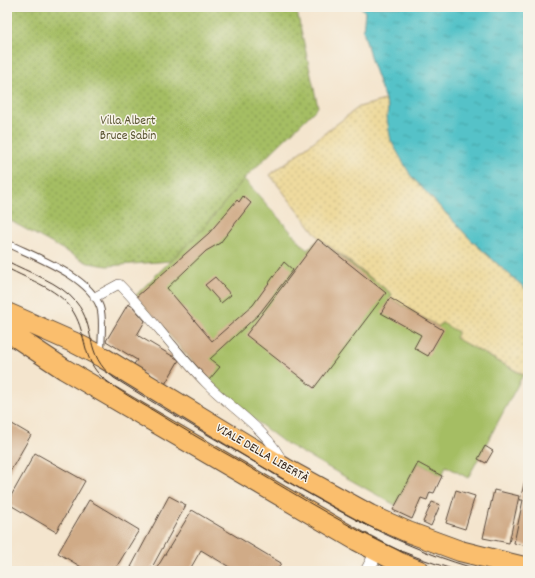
<svg xmlns="http://www.w3.org/2000/svg" width="535" height="578" viewBox="0 0 535 578" font-family="Dekko,sans-serif">
  <style>
    .green { fill: url(#green-dots); stroke: #707441 }
    .sand { fill: url(#sand-dots); stroke: #94825e }
    .pitch { fill: #a5be64; stroke: #707441 }
    .water { fill: url(#water-ripples); stroke: #487673 }
    .building { fill: #d0ab87 }
    .lines { fill: none; stroke-linecap: round; stroke-linejoin: round }
    .service-casing { stroke: #574638; stroke-width: 8 }
    .pedestrian-casing { stroke: #574638; stroke-width: 10 }
    .minor-casing { stroke: #574638; stroke-width: 14 }
    .primary-casing { stroke: #574638; stroke-width: 22 }
    .service { stroke: #fff; stroke-width: 6 }
    .pedestrian { stroke: #fff; stroke-width: 9 }
    .minor { stroke: #fff; stroke-width: 13 }
    .primary { stroke: #fabe6d; stroke-width: 20 }
    .tram { stroke: #3b2a1e; stroke-width: 1 }
    .labels { text-anchor: middle; dominant-baseline: central; stroke-width: 3; stroke-linejoin: round; paint-order: stroke }
    .park-label { font-size: 13px; fill: #5b5633; stroke: #f7f3e8 }
    .street-label { font-size: 13px; fill: #3b2a1e; stroke: #f7f3e8 }
  </style>
  <defs>
    <pattern id="green-dots" width="8" height="8" patternUnits="userSpaceOnUse"><rect width="8" height="8" fill="#a5be64"/><path d="M2 2h.1M6 6h.1" fill="none" stroke="#889b52" stroke-width="1.8" stroke-linecap="round"/></pattern>
    <pattern id="sand-dots" width="8" height="8" patternUnits="userSpaceOnUse"><rect width="8" height="8" fill="#eeda9e"/><path d="M2 2h.1M6 6h.1" fill="none" stroke="#cdbb88" stroke-width="1.8" stroke-linecap="round"/></pattern>
    <pattern id="water-ripples" width="26" height="14" patternUnits="userSpaceOnUse"><rect width="26" height="14" fill="#54c2c8"/><path d="M2 4q2-2 4 0t4 0M15 11q2-2 4 0t4 0" fill="none" stroke="#479ea2"/></pattern>
  </defs>
  <rect width="100%" height="100%" fill="#f7f3e8"/>
  <filter id="ink" filterUnits="userSpaceOnUse"><feTurbulence type="fractalNoise" baseFrequency=".025" numOctaves="2"/><feDisplacementMap in="SourceGraphic" scale="8" xChannelSelector="R" yChannelSelector="G"/><feConvolveMatrix kernelMatrix="1 2 1 2 8 2 1 2 1" color-interpolation-filters="sRGB"/></filter>
  <filter id="wash" filterUnits="userSpaceOnUse"><feTurbulence type="fractalNoise" baseFrequency=".012" numOctaves="4" result="noise"/><feDisplacementMap in="SourceGraphic" scale="16" xChannelSelector="R" yChannelSelector="G"/><feGaussianBlur stdDeviation="0.9" result="paint"/><feColorMatrix in="noise" values="0 0 0 0 0 0 0 0 0 0 0 0 0 0 0 0 0 1.4 0 .05"/><feComposite in="paint" operator="in"/></filter>
  <g filter="url(#wash)">
    <rect width="100%" height="100%" fill="#f4e5ce"/>
    <path class="green" d="M 7,7 L 296,7 L 318,107 L 244,179 L 203,229 L 170,261 L 108,266 L 88,263 L 7,219 Z"/>
    <path class="sand" d="M 385,100 L 388,108 L 387,119 L 411,176 L 473,242 L 528,291 L 528,377 L 455,338 L 441,323 L 439,327 L 390,298 L 392,294 L 320,239 L 270,175 L 359,107 Z"/>
    <path class="pitch" d="M 244,179 L 307,250 L 318,240 L 392,294 L 390,298 L 438,327 L 442,323 L 458,332 L 455,338 L 523,375 L 468,478 L 446,466 L 442,476 L 418,463 L 395,505 L 285,443 L 248,415 L 209,380 L 135,296 L 203,229 Z"/>
    <path class="water" d="M 361,7 L 528,7 L 528,291 L 473,242 L 411,176 L 391,141 L 387,119 L 388,108 L 371,60 L 363,30 L 365,12 Z"/>
    <g id="blocks">
      <path class="building" d="M 243,196 L 251,203 L 220,243 L 206,251 L 167,288 L 212,341 L 253,305 L 284,262 L 293,270 L 259,314 L 210,359 L 220,367 L 209,380 L 136,297 L 209,233 L 237,200 L 239,202 Z
        M 318,239 L 386,293 L 314,388 L 246,335 Z
        M 215,277 L 231,295 L 221,303 L 205,285 Z
        M 390,298 L 443,330 L 428,356 L 414,348 L 421,335 L 381,313 Z
        M 128,304 L 133,307 L 145,321 L 137,335 L 179,360 L 164,386 L 132,367 L 137,360 L 106,341 Z
        M 7,421 L 31,435 L 7,477 Z
        M 485,446 L 493,451 L 486,463 L 478,459 Z
        M 35,453 L 85,481 L 56,532 L 7,503 Z
        M 418,463 L 442,476 L 434,493 L 430,492 L 427,500 L 421,498 L 412,519 L 393,510 Z
        M 525,480 L 528,481 L 528,546 L 514,543 L 523,500 L 520,500 Z
        M 456,490 L 475,496 L 465,529 L 446,523 Z
        M 494,490 L 519,496 L 509,543 L 483,538 Z
        M 169,496 L 186,505 L 150,571 L 137,571 L 131,567 Z
        M 89,500 L 139,530 L 114,571 L 88,571 L 58,553 Z
        M 432,502 L 440,505 L 431,526 L 423,522 Z
        M 192,510 L 281,563 L 277,571 L 236,571 L 201,550 L 189,571 L 155,571 Z"/>
    </g>
  </g>
  <g filter="url(#ink)">
    <use href="#blocks" fill-opacity="0" stroke="#574638" stroke-width="1"/>
    <g class="lines">
      <defs>
        <path id="service" d="M 7,243 C 35,257 89,276 100,307 C 104,318 101,340 101,353"/>
        <path id="pedestrian" d="M 95,297 L 119,284 C 150,315 175,352 206,383 C 232,409 268,430 284,464"/>
        <path id="minor" d="M 367,571 L 377,552"/>
        <path id="primary" d="M 7,313 L 75,343 L 102,357 L 286,469 L 370,515 L 408,532 L 460,551 L 528,568
          M 7,331 L 64,369 L 358,541 L 400,563 L 420,571"/>
      </defs>
      <use href="#service" class="service-casing"/>
      <use href="#pedestrian" class="pedestrian-casing"/>
      <use href="#minor" class="minor-casing"/>
      <use href="#primary" class="primary-casing"/>
      <use href="#service" class="service"/>
      <use href="#pedestrian" class="pedestrian"/>
      <use href="#minor" class="minor"/>
      <use href="#primary" class="primary"/>
      <path class="tram" d="M 7,261 C 29,273 60,282 76,302 C 97,327 83,354 114,378 C 163,409 213,438 263,467 C 334,509 404,550 484,571
        M 7,268 C 29,280 62,290 74,313 C 87,335 82,360 103,378 C 119,391 137,401 154,411 C 180,427 205,442 232,457 C 282,486 332,518 385,544 C 408,555 433,563 458,571"/>
    </g>
  </g>
  <g class="labels">
    <g class="park-label">
      <text x="128" y="121">Villa Albert<tspan x="128" dy="15">Bruce Sabin</tspan></text>
    </g>
    <g class="street-label">
      <text transform="translate(262 454) rotate(30)">VIALE DELLA LIBERTÀ</text>
    </g>
  </g>
  <rect width="535" height="578" fill="none" stroke="#f7f3e8" stroke-width="24"/>
</svg>
